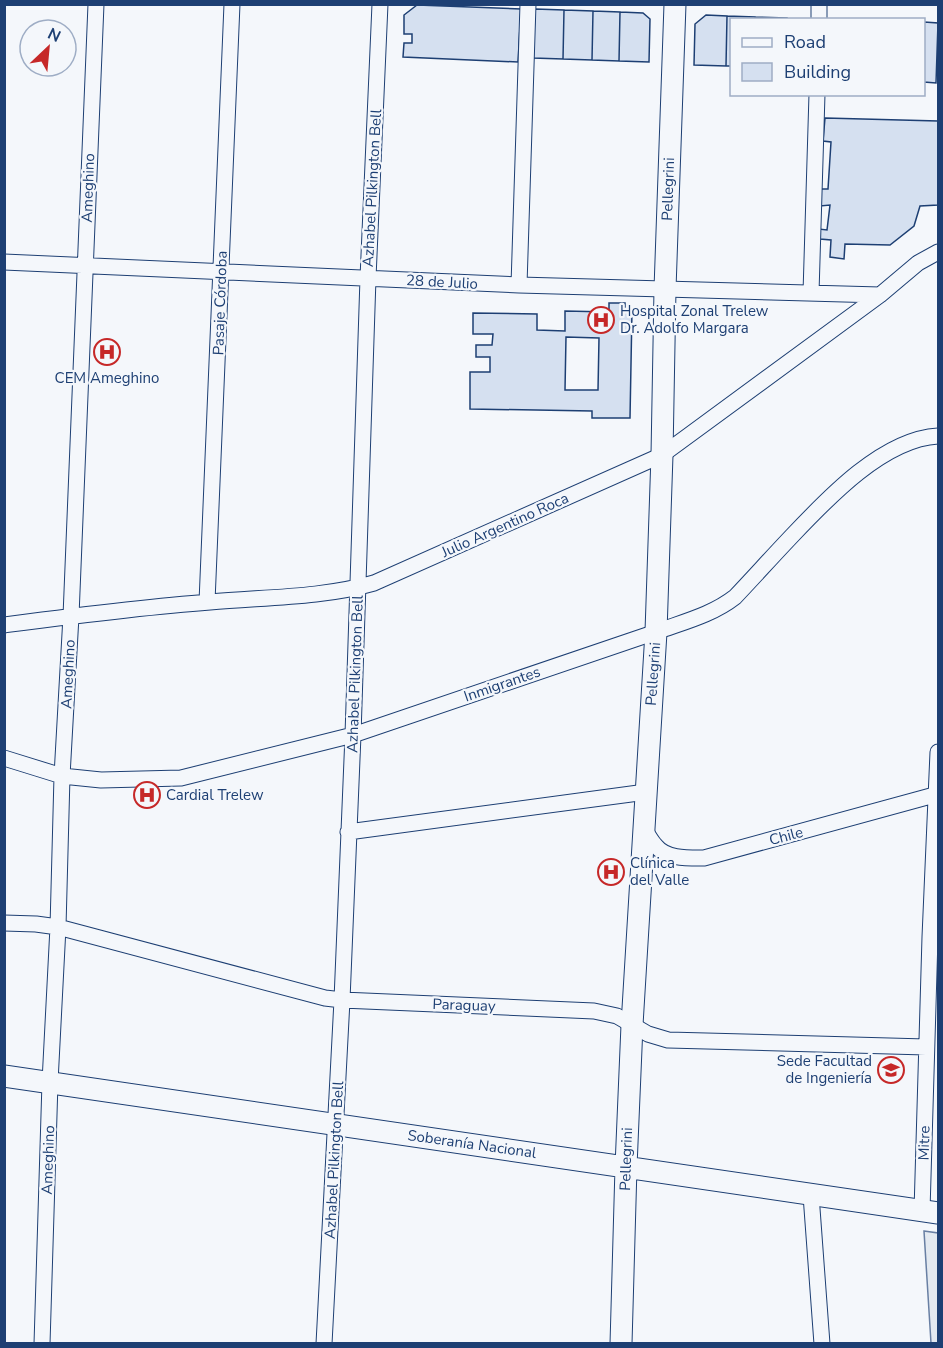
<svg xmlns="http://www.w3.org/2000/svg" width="943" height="1348" viewBox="0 0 943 1348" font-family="'Nunito Sans',sans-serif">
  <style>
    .green { fill: #e3e9f0; stroke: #687fa3; stroke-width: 1.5 }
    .building { fill: #d5e0f0; stroke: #1d3f73; stroke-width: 1.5; fill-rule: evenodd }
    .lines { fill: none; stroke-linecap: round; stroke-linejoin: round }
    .street-casing { stroke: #1d3f73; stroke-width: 17 }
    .secondary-casing { stroke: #1d3f73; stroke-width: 23 }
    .street { stroke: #f4f7fb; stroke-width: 15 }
    .secondary { stroke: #f4f7fb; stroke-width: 21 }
    .labels { text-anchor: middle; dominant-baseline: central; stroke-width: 4.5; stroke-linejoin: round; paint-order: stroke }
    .street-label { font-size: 15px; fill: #1d3f73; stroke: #f4f7fb }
    .poi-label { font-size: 15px; fill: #1d3f73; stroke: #f4f7fb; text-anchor: start }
  </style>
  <rect width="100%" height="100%" fill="#f4f7fb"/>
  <path class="green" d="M 924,1231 L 938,1233 L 938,1343 L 931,1343 Z"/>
  <path class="building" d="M 417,5 L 521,9 L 518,62 L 403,57 L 404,43 L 412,43 L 412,34 L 404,34 L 404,15 Z
    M 535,9 L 564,10 L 563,59 L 533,58 Z
    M 564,10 L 593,11 L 592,60 L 563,59 Z
    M 593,11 L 620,12 L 619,61 L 592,60 Z
    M 620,12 L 643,13 L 650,19 L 649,62 L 619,61 Z
    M 706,15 L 727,16 L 726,66 L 694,65 L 695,24 Z
    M 727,16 L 755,17 L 755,20 L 732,20 L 732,66 L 726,66 Z
    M 755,17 L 787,18 L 787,20 L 755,20 Z
    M 924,22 L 938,23 L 936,83 L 924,82 Z
    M 825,118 L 938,121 L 938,205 L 920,206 L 914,226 L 890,245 L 845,244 L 844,259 L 830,257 L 831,240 L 820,239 L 819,229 L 827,230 L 830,205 L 820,206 L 821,189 L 828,189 L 831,142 L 823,141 Z
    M 609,303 L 625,303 L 625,310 L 632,310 L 630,418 L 592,418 L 592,411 L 470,409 L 470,372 L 490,372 L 490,357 L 476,357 L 476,345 L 492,345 L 493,334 L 473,334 L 473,313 L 537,314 L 537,330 L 565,331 L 565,311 L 609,312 ZM 566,337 L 599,338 L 598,390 L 565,390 Z"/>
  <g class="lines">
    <defs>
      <path id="street" d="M 819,20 L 819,4
        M 4,262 L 519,285 L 880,295
        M 519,285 L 528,4
        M 811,293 L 817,94
        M 207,602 L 232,4
        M 4,625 C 73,616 141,607 210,602 C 265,597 322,598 374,583 L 662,455 L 880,295 L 918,263 L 938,252
        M 4,758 L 62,776 L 101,780 L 181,778 L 353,735 L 656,632 C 683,622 712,615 735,597 C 753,578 771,558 789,539 C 825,501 882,439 938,436
        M 644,829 C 648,834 651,841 656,846 C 666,859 688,858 704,858 L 938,794
        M 348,832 L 646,792
        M 4,923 L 36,924 L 58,927 L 325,998 L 342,1000 L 594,1011 L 617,1016 L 648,1034 L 668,1040 L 926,1047
        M 811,1195 L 822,1344
        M 922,1211 L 930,937 L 938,752
        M 42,1344 L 50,1082 L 58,927 L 62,776 L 71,616 L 96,4
        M 324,1344 L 342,1000 L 353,735 L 368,278 L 380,4"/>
      <path id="secondary" d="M 4,1076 L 938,1213
        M 621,1344 L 626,1167 L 632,1025 L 656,632 L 662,455 L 665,289 L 675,4"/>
    </defs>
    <use href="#street" class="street-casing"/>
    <use href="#secondary" class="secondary-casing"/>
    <use href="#street" class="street"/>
    <use href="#secondary" class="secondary"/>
  </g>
  <defs>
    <symbol id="hospital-ring" viewBox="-11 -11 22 22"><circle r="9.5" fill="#f4f7fb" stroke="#c62828" stroke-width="1.5"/><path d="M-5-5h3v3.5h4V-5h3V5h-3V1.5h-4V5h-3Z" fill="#c62828"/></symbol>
    <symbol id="university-ring" viewBox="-11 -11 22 22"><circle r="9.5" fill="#f4f7fb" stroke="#c62828" stroke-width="1.5"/><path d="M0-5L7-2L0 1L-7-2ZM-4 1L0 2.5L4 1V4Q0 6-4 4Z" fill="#c62828"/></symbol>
  </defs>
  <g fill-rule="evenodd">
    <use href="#hospital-ring" x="586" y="305" width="30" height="30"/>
    <use href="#hospital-ring" x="92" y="337" width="30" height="30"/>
    <use href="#hospital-ring" x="132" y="780" width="30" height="30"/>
    <use href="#hospital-ring" x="596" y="857" width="30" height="30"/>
    <use href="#university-ring" x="876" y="1055" width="30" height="30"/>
  </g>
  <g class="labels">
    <g class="street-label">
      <text transform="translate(88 188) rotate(-88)">Ameghino</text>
      <text transform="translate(372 188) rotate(-87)">Azhabel Pilkington Bell</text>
      <text transform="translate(668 189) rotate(-88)">Pellegrini</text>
      <text transform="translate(442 282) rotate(3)">28 de Julio</text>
      <text transform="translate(220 303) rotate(-88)">Pasaje Córdoba</text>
      <text transform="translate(505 525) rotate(-24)">Julio Argentino Roca</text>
      <text transform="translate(68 674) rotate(-87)">Ameghino</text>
      <text transform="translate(355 674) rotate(-88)">Azhabel Pilkington Bell</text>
      <text transform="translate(653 674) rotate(-86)">Pellegrini</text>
      <text transform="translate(502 684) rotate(-19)">Inmigrantes</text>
      <text transform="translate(786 836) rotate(-15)">Chile</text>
      <text transform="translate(464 1005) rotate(2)">Paraguay</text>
      <text transform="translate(924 1143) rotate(-88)">Mitre</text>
      <text transform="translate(472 1144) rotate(8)">Soberanía Nacional</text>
      <text transform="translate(626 1159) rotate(-88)">Pellegrini</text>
      <text transform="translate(48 1160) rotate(-88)">Ameghino</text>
      <text transform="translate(334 1160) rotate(-87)">Azhabel Pilkington Bell</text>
    </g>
    <g class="poi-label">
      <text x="620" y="311">Hospital Zonal Trelew<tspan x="620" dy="17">Dr. Adolfo Margara</tspan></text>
      <text x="107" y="378" text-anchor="middle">CEM Ameghino</text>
      <text x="166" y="795">Cardial Trelew</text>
      <text x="630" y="863">Clínica<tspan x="630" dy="17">del Valle</tspan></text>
      <text x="872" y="1061" text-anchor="end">Sede Facultad<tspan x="872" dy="17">de Ingeniería</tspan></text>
    </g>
  </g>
  <rect width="943" height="1348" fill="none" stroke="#1d3f73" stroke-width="12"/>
  <rect x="730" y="18" width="195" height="78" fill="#f4f7fb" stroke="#9eadc5" stroke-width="1.5"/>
  <rect x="742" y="38" width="30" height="9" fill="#f4f7fb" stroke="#9eadc5" stroke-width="1.5"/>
  <text x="784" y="48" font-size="18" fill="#1d3f73">Road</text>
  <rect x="742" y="63" width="30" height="18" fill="#d5e0f0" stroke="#9eadc5" stroke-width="1.5"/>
  <text x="784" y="78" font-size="18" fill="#1d3f73">Building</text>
  <g transform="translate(48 48) rotate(26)"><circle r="28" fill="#f4f7fb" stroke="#9eadc5" stroke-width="1.5"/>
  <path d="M0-4.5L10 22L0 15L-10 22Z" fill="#c62828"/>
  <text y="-9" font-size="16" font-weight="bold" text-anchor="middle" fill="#1d3f73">N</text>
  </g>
</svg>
